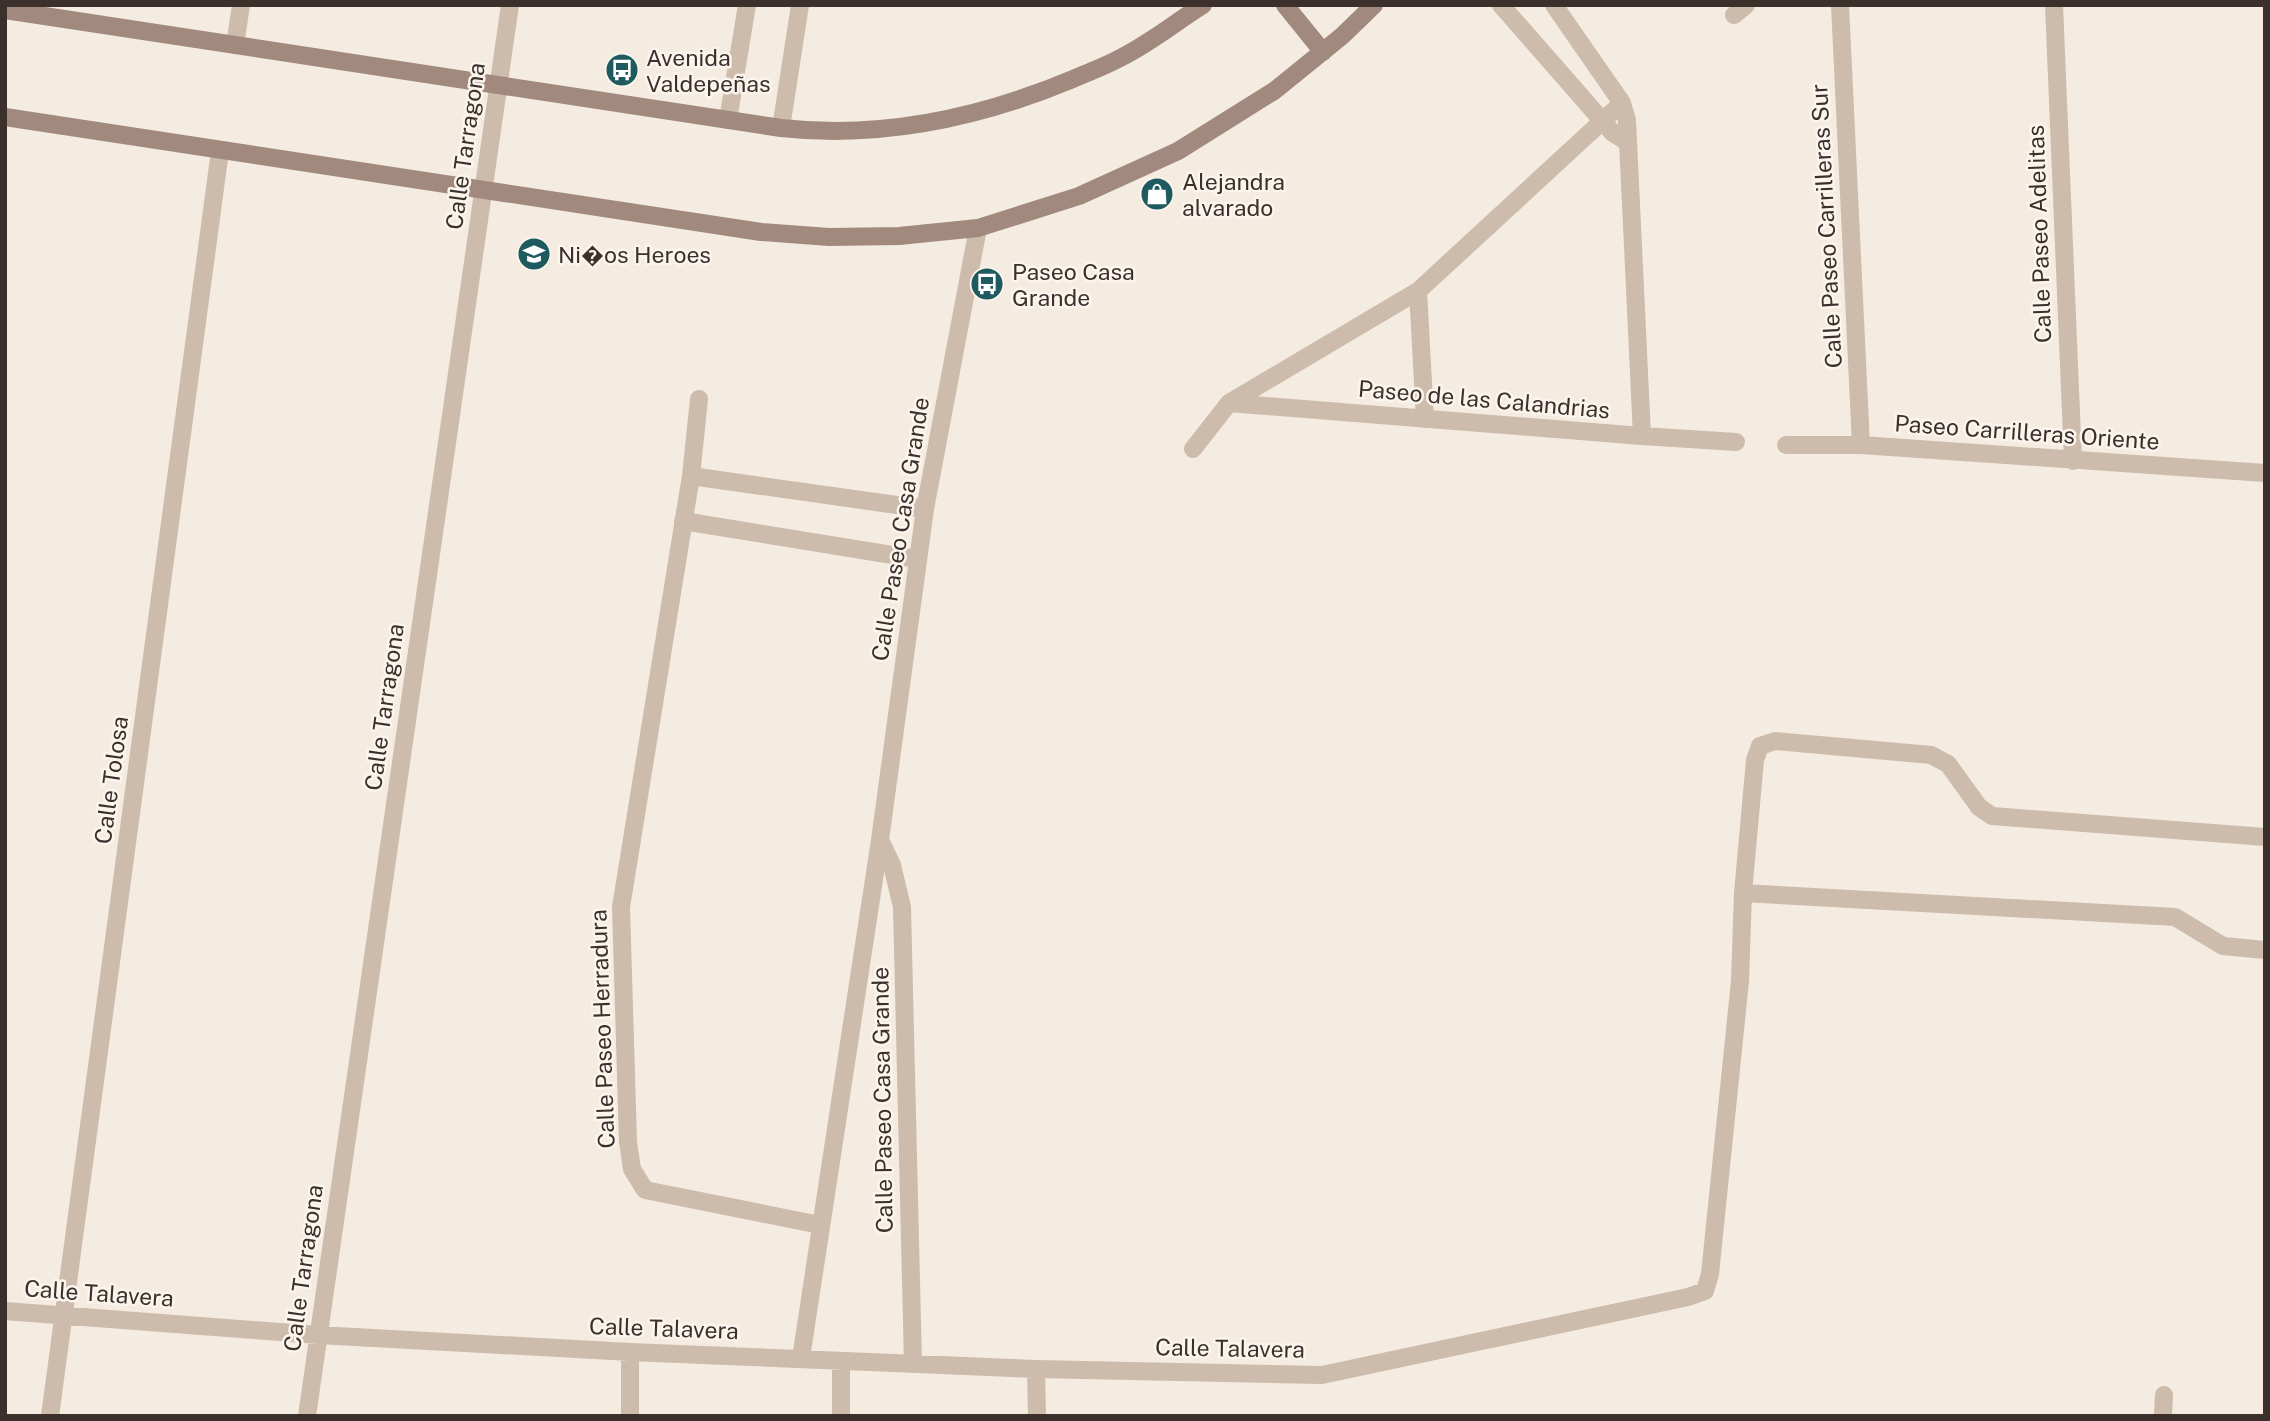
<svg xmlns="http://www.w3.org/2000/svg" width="2270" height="1421" viewBox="0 0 2270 1421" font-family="'Public Sans',sans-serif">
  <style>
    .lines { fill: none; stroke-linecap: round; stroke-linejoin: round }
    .street { stroke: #cdbbac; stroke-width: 18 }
    .secondary { stroke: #a18a7d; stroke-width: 18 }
    .labels { text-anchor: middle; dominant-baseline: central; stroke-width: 5; stroke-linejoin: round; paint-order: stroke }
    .poi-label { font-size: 23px; fill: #3b302b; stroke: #fbf5ee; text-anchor: start }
    .street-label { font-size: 23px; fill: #3b302b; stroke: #fbf5ee }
  </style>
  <rect width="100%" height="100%" fill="#f4ebe1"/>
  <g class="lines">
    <path class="street" d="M 1501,5 L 1613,133 L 1627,142
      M 1554,5 L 1622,103 L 1627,120 L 1642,436
      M 1840,5 L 1861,445
      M 2054,5 L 2073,461
      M 1734,15 L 1746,5
      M 235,45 L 241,5
      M 728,120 L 747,5
      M 781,128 L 800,5
      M 1418,291 L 1425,419
      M 699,399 L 691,476 L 621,907 L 628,1142 L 632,1169 L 645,1190 L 820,1225
      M 1229,403 L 1642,436 L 1736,442
      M 1786,445 L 1861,445 L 2265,473
      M 1193,449 L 1229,403 L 1418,291 L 1622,103
      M 691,476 L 925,509
      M 683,521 L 917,559
      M 880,840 L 892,865 L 902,907 L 913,1364
      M 1743,893 L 2175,917 L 2223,946 L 2265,950
      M 5,1311 L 318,1335 L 630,1352 L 1036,1369 L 1322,1375 L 1688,1297 L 1705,1291 L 1710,1274 L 1740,981 L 1743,893 L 1755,760 L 1760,746 L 1775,741 L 1931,755 L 1948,764 L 1979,807 L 1992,816 L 2265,837
      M 630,1352 L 630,1416
      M 801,1358 L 880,840 L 925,509 L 978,228
      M 1036,1369 L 1037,1416
      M 50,1416 L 220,151
      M 307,1416 L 510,5
      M 841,1416 L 841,1361
      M 2163,1416 L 2164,1395"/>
    <path class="secondary" d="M 1285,5 L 1323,52
      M 5,10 L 781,128 C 882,139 980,118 1073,79 C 1089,72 1106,66 1122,57 C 1150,43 1176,22 1203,5
      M 5,117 L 761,232 L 829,237 L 899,236 L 978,228 L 1079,196 L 1178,151 L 1274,91 L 1342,36 L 1374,5"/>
  </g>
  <defs>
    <symbol id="bus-disc" viewBox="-11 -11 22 22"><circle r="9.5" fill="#1f5a5e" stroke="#fbf5ee"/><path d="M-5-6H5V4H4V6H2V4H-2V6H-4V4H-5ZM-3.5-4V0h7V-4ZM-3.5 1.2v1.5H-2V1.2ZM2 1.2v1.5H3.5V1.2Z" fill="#fff"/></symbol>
    <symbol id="shop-disc" viewBox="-11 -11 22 22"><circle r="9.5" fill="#1f5a5e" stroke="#fbf5ee"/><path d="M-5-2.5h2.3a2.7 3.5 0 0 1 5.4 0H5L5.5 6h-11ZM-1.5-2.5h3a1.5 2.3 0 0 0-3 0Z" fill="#fff"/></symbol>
    <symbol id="school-disc" viewBox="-11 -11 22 22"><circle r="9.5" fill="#1f5a5e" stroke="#fbf5ee"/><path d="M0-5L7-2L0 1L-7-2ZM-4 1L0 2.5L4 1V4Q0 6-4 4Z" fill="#fff"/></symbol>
  </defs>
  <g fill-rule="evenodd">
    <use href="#bus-disc" x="603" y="51" width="38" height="38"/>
    <use href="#shop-disc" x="1138" y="175" width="38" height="38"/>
    <use href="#school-disc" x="515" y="235" width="38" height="38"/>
    <use href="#bus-disc" x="968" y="265" width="38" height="38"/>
  </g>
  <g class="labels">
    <g class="poi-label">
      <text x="646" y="57">Avenida<tspan x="646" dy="26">Valdepeñas</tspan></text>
      <text x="1182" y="181">Alejandra<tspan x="1182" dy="26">alvarado</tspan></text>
      <text x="558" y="254">Ni�os Heroes</text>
      <text x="1012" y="271">Paseo Casa<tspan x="1012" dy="26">Grande</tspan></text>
    </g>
    <g class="street-label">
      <text transform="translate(465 146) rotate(-82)">Calle Tarragona</text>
      <text transform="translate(1826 226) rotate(-93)">Calle Paseo Carrilleras Sur</text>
      <text transform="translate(2039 234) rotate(-92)">Calle Paseo Adelitas</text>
      <text transform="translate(1484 399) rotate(5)">Paseo de las Calandrias</text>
      <text transform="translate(2027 432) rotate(4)">Paseo Carrilleras Oriente</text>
      <text transform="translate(900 529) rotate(-81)">Calle Paseo Casa Grande</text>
      <text transform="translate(384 707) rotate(-82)">Calle Tarragona</text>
      <text transform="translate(111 780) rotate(-82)">Calle Tolosa</text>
      <text transform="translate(602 1029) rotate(-92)">Calle Paseo Herradura</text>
      <text transform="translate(882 1100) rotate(-91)">Calle Paseo Casa Grande</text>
      <text transform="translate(303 1268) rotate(-82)">Calle Tarragona</text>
      <text transform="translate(99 1293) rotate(4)">Calle Talavera</text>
      <text transform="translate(664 1328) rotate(2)">Calle Talavera</text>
      <text transform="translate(1230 1348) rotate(1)">Calle Talavera</text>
    </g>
  </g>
  <rect width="2270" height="1421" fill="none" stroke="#3b302b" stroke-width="14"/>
</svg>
